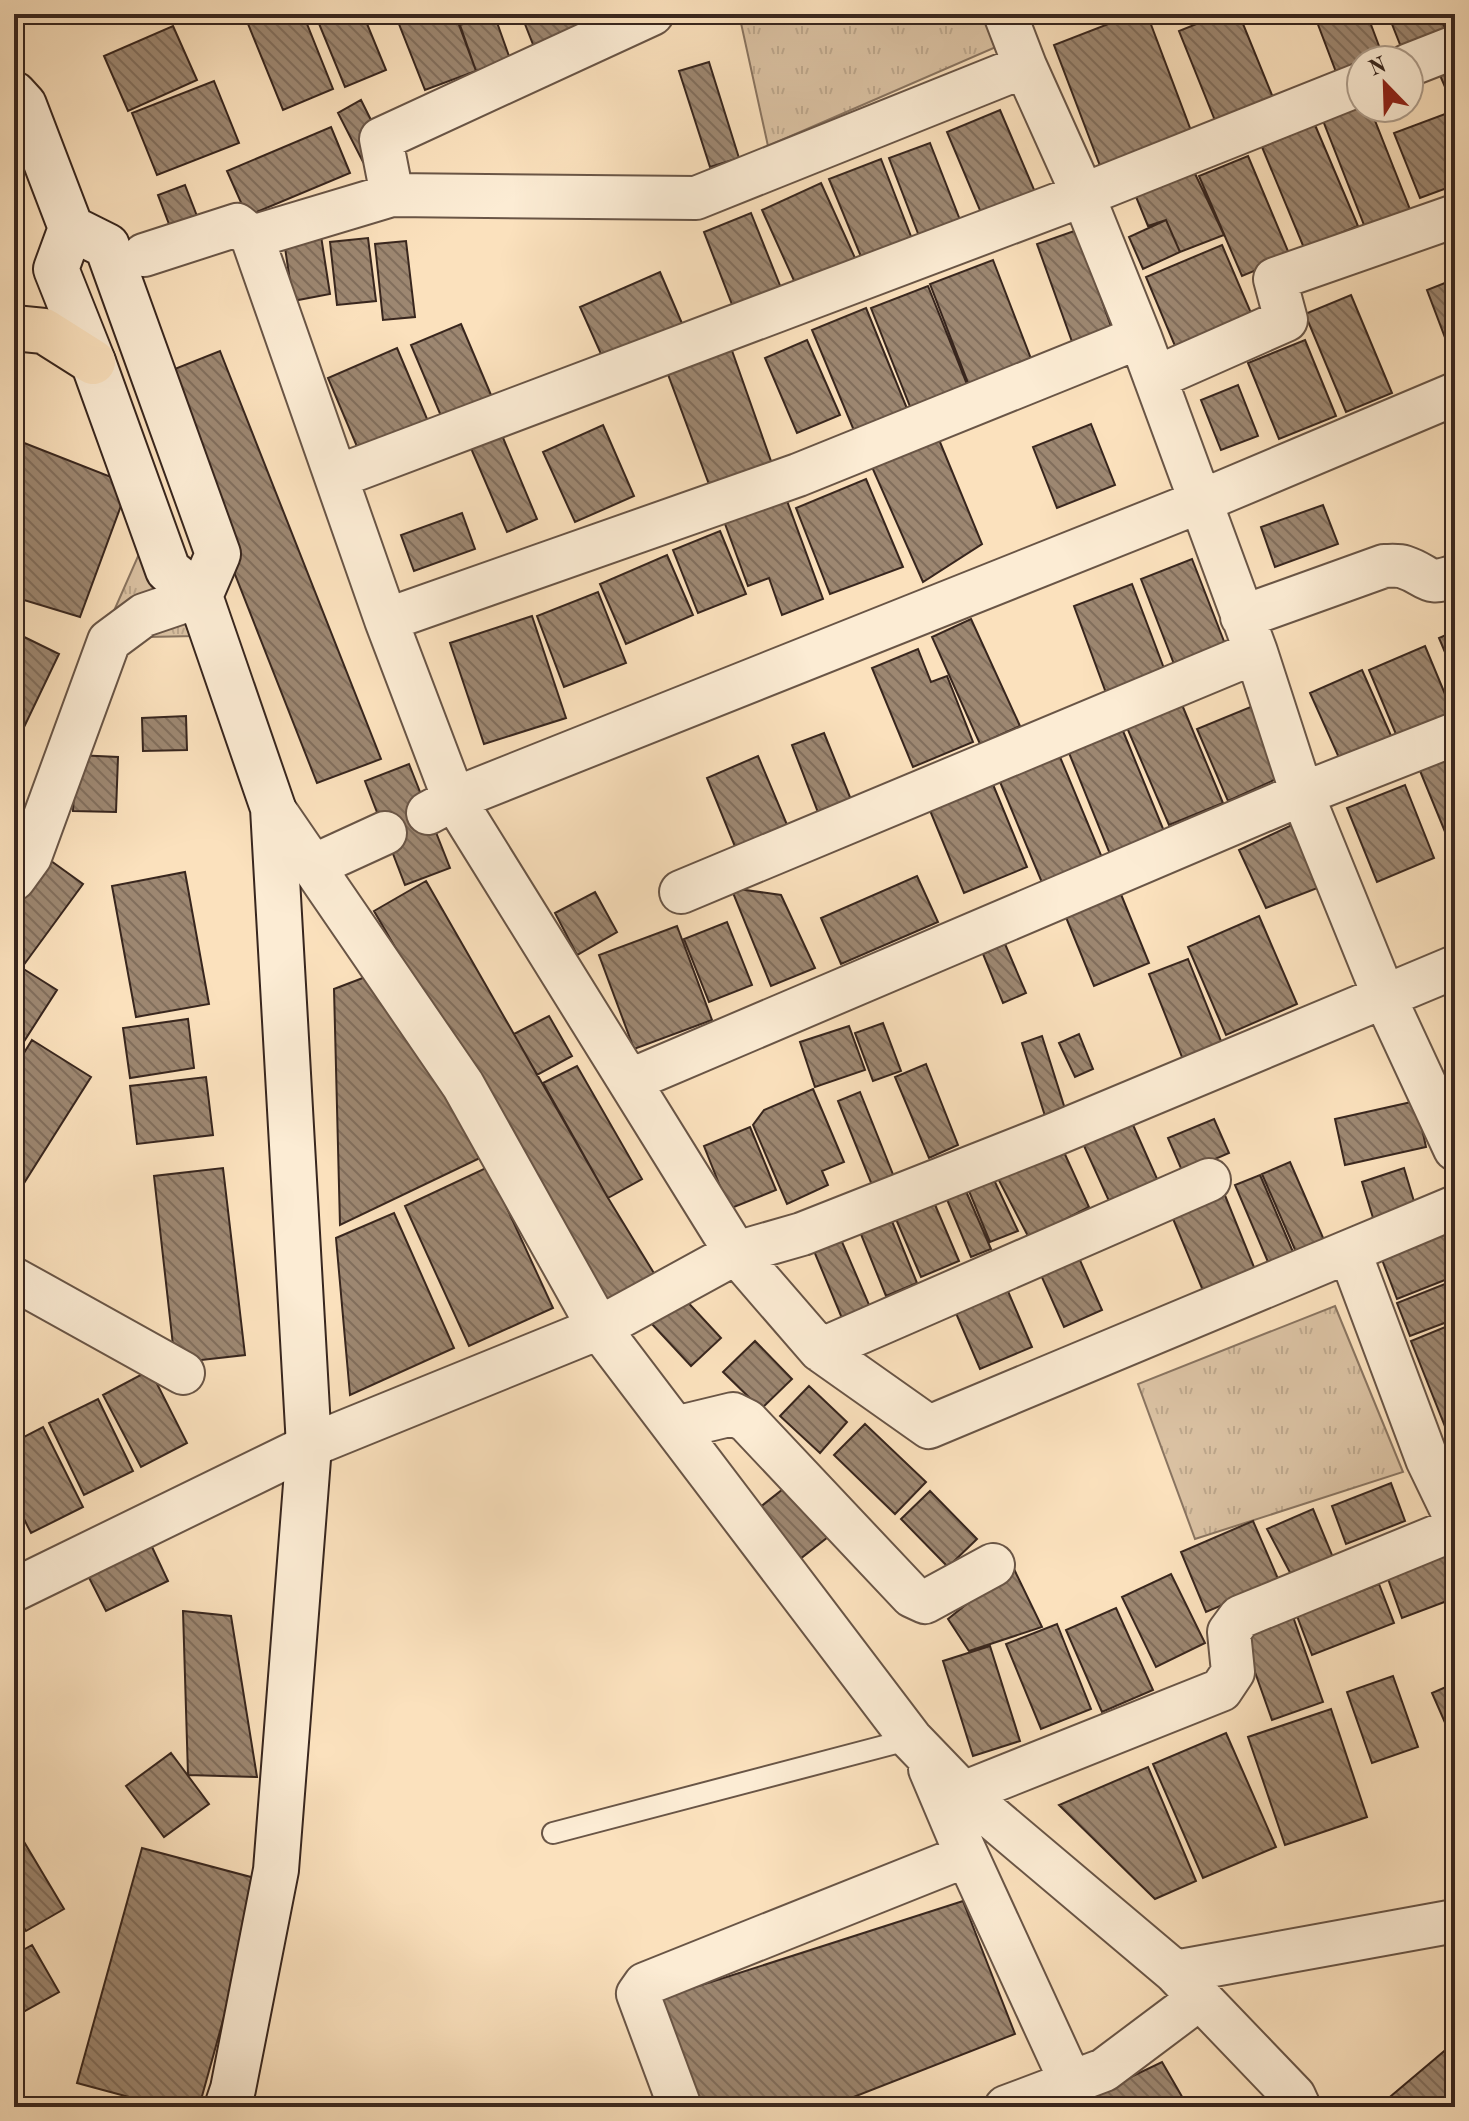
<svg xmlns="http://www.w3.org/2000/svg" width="1469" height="2121" viewBox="0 0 1469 2121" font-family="'Old Standard TT',serif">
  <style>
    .grass { fill: url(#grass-tufts); stroke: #897460; stroke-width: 2 }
    .building { fill: url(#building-back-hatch); stroke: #38261e; stroke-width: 2 }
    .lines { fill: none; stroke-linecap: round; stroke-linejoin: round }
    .lane-casing { stroke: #695546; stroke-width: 24 }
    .street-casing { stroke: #695546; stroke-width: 46 }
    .secondary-casing { stroke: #38261e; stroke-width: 48 }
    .primary-casing { stroke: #38261e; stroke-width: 48 }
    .lane { stroke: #fcecd4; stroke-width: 20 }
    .street { stroke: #fcecd4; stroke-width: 42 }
    .secondary { stroke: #fcecd4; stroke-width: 44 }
    .primary { stroke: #fbe1bd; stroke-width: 44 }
  </style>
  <defs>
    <pattern id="grass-tufts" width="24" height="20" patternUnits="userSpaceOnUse" patternTransform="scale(2)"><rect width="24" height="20" fill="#dac1a2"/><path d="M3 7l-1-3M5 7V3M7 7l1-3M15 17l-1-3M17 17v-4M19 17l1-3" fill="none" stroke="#bca68b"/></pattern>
    <pattern id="building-back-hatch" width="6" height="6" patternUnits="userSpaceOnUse" patternTransform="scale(2)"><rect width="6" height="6" fill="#9d8771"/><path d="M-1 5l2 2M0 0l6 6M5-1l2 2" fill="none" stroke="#816e5c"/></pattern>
  </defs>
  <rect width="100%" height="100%" fill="#fbe1bd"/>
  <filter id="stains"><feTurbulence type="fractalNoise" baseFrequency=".0025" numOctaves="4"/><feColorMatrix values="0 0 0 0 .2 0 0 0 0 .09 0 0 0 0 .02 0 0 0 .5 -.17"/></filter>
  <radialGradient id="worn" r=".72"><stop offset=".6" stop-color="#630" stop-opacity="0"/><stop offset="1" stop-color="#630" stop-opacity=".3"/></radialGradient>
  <path class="grass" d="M 739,14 L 983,14 L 996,47 L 768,146 Z
    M 150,529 L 194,636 L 102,638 Z
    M 1335,1306 L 1403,1472 L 1195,1539 L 1138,1384 Z"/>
  <path class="building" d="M 244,14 L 303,14 L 333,89 L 283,110 Z
    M 315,14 L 363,14 L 386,70 L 345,87 Z
    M 395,14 L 455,14 L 476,71 L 425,90 Z
    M 494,14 L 510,59 L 476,71 L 460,25 Z
    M 521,14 L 593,14 L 598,27 L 536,52 Z
    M 1134,14 L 1147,14 L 1193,136 L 1102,171 L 1054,45 Z
    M 1221,14 L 1239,14 L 1274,100 L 1216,123 L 1179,31 Z
    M 1314,14 L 1367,14 L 1382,54 L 1361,60 L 1361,62 L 1336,72 Z
    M 1388,14 L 1439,14 L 1447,34 L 1403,52 Z
    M 173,26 L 197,80 L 128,111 L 104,56 Z
    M 709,62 L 739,158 L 710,167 L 679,71 Z
    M 1455,66 L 1455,110 L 1439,73 Z
    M 214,81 L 239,143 L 157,175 L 132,113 Z
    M 361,100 L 386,150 L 363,162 L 338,113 Z
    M 1361,102 L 1361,108 L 1370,108 L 1411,212 L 1366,230 L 1322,118 Z
    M 1000,110 L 1035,192 L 982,215 L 947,132 Z
    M 1445,114 L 1455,141 L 1455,185 L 1420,198 L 1394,133 Z
    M 1315,125 L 1358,226 L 1304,248 L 1262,147 Z
    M 331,127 L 350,173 L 247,216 L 227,171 Z
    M 930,143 L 960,220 L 919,236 L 889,158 Z
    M 1248,156 L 1290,256 L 1242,276 L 1199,176 Z
    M 881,159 L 912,239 L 862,259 L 829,179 Z
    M 1190,163 L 1224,235 L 1180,252 L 1166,220 L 1148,226 L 1132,187 Z
    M 821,183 L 855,258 L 796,285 L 762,210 Z
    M 185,185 L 202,229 L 175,240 L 158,195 Z
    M 751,213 L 781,288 L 733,307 L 704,232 Z
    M 1166,220 L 1180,252 L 1143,269 L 1129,237 Z
    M 1077,230 L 1114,335 L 1075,350 L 1037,244 Z
    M 321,236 L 330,294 L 293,301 L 284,241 Z
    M 368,238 L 376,301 L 337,305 L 330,242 Z
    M 406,241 L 415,317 L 383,320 L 375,244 Z
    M 1222,245 L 1254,320 L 1178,353 L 1146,277 Z
    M 993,260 L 1033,364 L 970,388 L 930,284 Z
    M 660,272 L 684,328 L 605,363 L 580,307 Z
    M 1455,279 L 1455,364 L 1427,290 Z
    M 928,286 L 968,387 L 911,409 L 871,308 Z
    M 1351,295 L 1392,393 L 1346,412 L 1305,314 Z
    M 866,308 L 908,411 L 855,433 L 812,330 Z
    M 461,324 L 494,402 L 444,423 L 411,345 Z
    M 807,340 L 840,415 L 797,433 L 765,358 Z
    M 1305,340 L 1336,416 L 1279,439 L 1248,363 Z
    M 730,345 L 772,464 L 710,487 L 666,369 Z
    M 397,348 L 430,426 L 361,456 L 328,378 Z
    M 220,351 L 381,759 L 317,783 L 157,376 Z
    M 1238,385 L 1258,436 L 1221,450 L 1201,400 Z
    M 1091,424 L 1115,485 L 1057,508 L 1033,447 Z
    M 603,425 L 634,496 L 575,522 L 543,452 Z
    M 935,430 L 982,544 L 923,582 L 868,458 Z
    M 501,433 L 537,519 L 507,532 L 470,446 Z
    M 14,439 L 129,484 L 80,617 L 14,597 Z
    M 866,479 L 903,567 L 830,594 L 796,508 Z
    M 783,490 L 823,599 L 782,615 L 769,578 L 748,586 L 721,513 Z
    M 1323,505 L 1338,544 L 1275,567 L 1261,527 Z
    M 462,513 L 475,549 L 414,571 L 401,535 Z
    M 720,531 L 746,594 L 698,613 L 673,550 Z
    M 667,555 L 693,615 L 626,644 L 600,584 Z
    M 1192,559 L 1225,644 L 1174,664 L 1141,579 Z
    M 1132,584 L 1168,679 L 1109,701 L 1074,606 Z
    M 598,592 L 626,663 L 564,687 L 537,616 Z
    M 532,616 L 566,718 L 484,744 L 450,643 Z
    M 971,619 L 1020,726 L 980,744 L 932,637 Z
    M 1455,631 L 1455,676 L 1439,638 Z
    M 14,632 L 59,654 L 14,748 Z
    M 1425,646 L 1455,718 L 1401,746 L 1369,670 Z
    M 918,649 L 931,682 L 947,676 L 973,742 L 913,767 L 872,668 Z
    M 1362,670 L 1396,747 L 1345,771 L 1310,693 Z
    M 1180,700 L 1223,803 L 1169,825 L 1125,723 Z
    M 1253,706 L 1283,776 L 1228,801 L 1197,729 Z
    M 186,716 L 187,750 L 143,751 L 142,718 Z
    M 1123,731 L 1166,836 L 1112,859 L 1069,753 Z
    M 824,733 L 852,802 L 819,815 L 792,745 Z
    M 1055,745 L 1103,860 L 1043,885 L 995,770 Z
    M 1455,751 L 1455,842 L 1450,844 L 1418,766 Z
    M 76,755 L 118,757 L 116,812 L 73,811 Z
    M 758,756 L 788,827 L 736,849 L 707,778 Z
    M 409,764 L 450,868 L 405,885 L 365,781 Z
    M 987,770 L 1027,867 L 964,893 L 924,796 Z
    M 1405,785 L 1434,858 L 1377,882 L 1347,808 Z
    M 1294,824 L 1320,887 L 1266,908 L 1239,850 Z
    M 40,853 L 83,884 L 23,966 L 14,960 L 14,889 Z
    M 185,872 L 209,1004 L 136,1017 L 112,886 Z
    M 917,876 L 938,922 L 841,964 L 821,918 Z
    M 426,881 L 608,1198 L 660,1283 L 608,1313 L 374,911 Z
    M 1118,887 L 1149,963 L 1094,986 L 1063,910 Z
    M 731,888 L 781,895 L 815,968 L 771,986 Z
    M 595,892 L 617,932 L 577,955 L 555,913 Z
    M 1259,916 L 1297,1004 L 1226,1035 L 1188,947 Z
    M 727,922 L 752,985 L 709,1002 L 684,939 Z
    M 677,926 L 712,1020 L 634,1049 L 599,955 Z
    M 1005,944 L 1026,993 L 1003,1003 L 983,954 Z
    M 1188,959 L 1223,1046 L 1184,1062 L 1149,974 Z
    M 14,963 L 57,990 L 14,1057 Z
    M 381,971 L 482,1157 L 340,1225 L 334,989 Z
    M 549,1016 L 572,1056 L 537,1075 L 514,1034 Z
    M 188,1019 L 194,1068 L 130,1078 L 123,1028 Z
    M 883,1023 L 901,1071 L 873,1081 L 855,1033 Z
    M 849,1026 L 865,1070 L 815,1087 L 800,1042 Z
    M 1079,1034 L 1093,1069 L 1075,1077 L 1059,1043 Z
    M 1042,1036 L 1065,1109 L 1045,1116 L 1022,1043 Z
    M 32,1040 L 91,1077 L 14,1199 L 14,1069 Z
    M 926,1064 L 958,1145 L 929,1158 L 895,1077 Z
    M 577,1066 L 642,1179 L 608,1198 L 543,1083 Z
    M 206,1077 L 213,1135 L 137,1144 L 130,1086 Z
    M 813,1089 L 844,1162 L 822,1171 L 828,1185 L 787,1204 L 753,1125 L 764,1110 Z
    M 860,1092 L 894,1177 L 872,1185 L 838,1101 Z
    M 1416,1101 L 1426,1147 L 1345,1165 L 1335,1119 Z
    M 1129,1116 L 1162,1190 L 1114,1212 L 1080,1137 Z
    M 1214,1119 L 1229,1153 L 1183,1173 L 1168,1138 Z
    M 750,1127 L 776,1190 L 729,1209 L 704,1146 Z
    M 1058,1139 L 1089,1207 L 1029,1238 L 992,1167 Z
    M 1290,1162 L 1324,1240 L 1296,1252 L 1262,1174 Z
    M 987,1165 L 1018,1231 L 990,1242 L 964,1179 Z
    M 488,1167 L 553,1308 L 469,1346 L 405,1206 Z
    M 223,1168 L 245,1355 L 175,1363 L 154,1176 Z
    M 1404,1168 L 1416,1208 L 1374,1221 L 1362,1182 Z
    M 1260,1175 L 1293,1252 L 1268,1262 L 1235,1185 Z
    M 962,1182 L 991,1249 L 971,1257 L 943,1190 Z
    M 930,1193 L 959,1261 L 921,1277 L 892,1210 Z
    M 1224,1193 L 1256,1272 L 1204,1293 L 1171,1214 Z
    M 887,1209 L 917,1283 L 886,1296 L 856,1222 Z
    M 394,1213 L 454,1348 L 350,1395 L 336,1238 Z
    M 1455,1227 L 1455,1276 L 1397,1299 L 1381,1257 Z
    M 836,1228 L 873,1314 L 844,1323 L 809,1239 Z
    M 1071,1240 L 1102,1310 L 1064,1327 L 1033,1257 Z
    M 1455,1280 L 1455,1319 L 1410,1336 L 1397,1303 Z
    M 1004,1282 L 1032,1347 L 980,1369 L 952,1304 Z
    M 681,1295 L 721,1338 L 691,1366 L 651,1323 Z
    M 1455,1323 L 1455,1443 L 1452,1444 L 1411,1341 Z
    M 755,1341 L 792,1379 L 761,1409 L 723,1372 Z
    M 150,1370 L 187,1443 L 141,1467 L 103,1395 Z
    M 809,1386 L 847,1422 L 820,1453 L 780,1416 Z
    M 98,1399 L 133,1471 L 84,1495 L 49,1423 Z
    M 865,1424 L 926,1482 L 895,1514 L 834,1455 Z
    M 43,1427 L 83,1507 L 31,1533 L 14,1499 L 14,1442 Z
    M 792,1482 L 833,1533 L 800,1559 L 759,1508 Z
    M 1391,1483 L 1405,1521 L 1346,1544 L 1332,1506 Z
    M 930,1491 L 977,1539 L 948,1567 L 901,1519 Z
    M 1313,1509 L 1337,1567 L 1294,1580 L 1267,1529 Z
    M 1253,1521 L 1279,1581 L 1206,1612 L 1181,1552 Z
    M 145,1532 L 168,1581 L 106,1611 L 82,1564 Z
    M 1448,1552 L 1455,1571 L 1455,1598 L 1402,1618 L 1387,1576 Z
    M 1013,1567 L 1042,1627 L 969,1651 L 948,1619 Z
    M 1171,1574 L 1205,1643 L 1156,1667 L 1122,1597 Z
    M 1379,1584 L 1394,1623 L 1312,1655 L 1297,1616 Z
    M 1116,1608 L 1153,1690 L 1102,1712 L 1066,1630 Z
    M 183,1611 L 231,1616 L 257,1777 L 188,1775 Z
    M 1291,1611 L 1323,1702 L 1272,1720 L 1240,1630 Z
    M 1057,1624 L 1091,1709 L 1041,1729 L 1006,1644 Z
    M 990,1646 L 1020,1741 L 973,1756 L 943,1661 Z
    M 1393,1676 L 1418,1747 L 1372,1763 L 1347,1692 Z
    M 1455,1683 L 1455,1740 L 1453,1741 L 1432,1693 Z
    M 1331,1709 L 1367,1817 L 1285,1845 L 1248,1737 Z
    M 1226,1733 L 1276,1847 L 1203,1878 L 1153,1764 Z
    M 171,1753 L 209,1804 L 164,1837 L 126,1786 Z
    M 1148,1767 L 1196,1881 L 1155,1899 L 1059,1805 Z
    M 14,1825 L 64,1909 L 26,1931 L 14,1912 Z
    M 142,1848 L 262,1880 L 199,2107 L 166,2107 L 77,2083 Z
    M 963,1901 L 1015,2034 L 828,2107 L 692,2107 L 655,2000 Z
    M 32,1945 L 59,1992 L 14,2017 L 14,1955 Z
    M 1455,2042 L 1455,2107 L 1378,2107 Z
    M 1162,2062 L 1188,2107 L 1068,2107 Z"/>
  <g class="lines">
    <defs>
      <path id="lane" d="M 553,1833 L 911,1739"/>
      <path id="street" d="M 1005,14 L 1025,66 L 1083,195 L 1140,337 L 1256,652 L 1302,794 L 1384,996 L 1455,1149
        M 1409,65 L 1455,47
        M 392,195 L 381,139 L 652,14
        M 252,237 L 392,195 L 696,198 L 1025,66
        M 144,255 L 237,225 L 252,237 L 386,620 L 454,799 L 736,1253 L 820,1350 L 929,1427 L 1455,1207
        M 1155,378 L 1286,320 L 1275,279 L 1455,216
        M 336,477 L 1083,195 L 1361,84
        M 1242,617 L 1384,566 C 1390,566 1398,565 1404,567 C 1429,575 1425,587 1455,576
        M 386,620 L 798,475 L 1140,337
        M 273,808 L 463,1085 L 599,1328 L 911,1739 L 963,1793 L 1175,1972 L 1294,2096 L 1299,2107
        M 428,813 L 454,799 L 1199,502 L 1455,394
        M 313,866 L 385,833
        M 14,879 L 30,857 L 109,641 L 144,615 L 200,596
        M 681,892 L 1256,652
        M 631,1080 L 1302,794 L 1455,734
        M 1350,1253 L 1427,1459 L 1455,1517
        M 14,1279 L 183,1373
        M 820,1350 L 1209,1180
        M 675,1428 L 733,1414 L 747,1421 L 912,1596 L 925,1602 L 993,1565
        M 14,1590 L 309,1446 L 599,1328 L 736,1253 L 802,1234 L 1053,1135 L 1455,967
        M 963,1793 L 1221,1690 L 1233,1672 L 1229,1632 L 1240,1617 L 1455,1529
        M 963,1847 L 1071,2082
        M 1175,1972 L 1455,1921
        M 680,2107 L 638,1994 L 645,1984 L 958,1859 L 963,1847 L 930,1769
        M 1006,2107 L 1104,2070 L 1200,1998"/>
      <path id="secondary" d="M 14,94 L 24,105 L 71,228 L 56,269 L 93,362 L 168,570 L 200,596 L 273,808 L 309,1446 L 276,1870 L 233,2089 L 227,2107
        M 71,228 L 107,246 L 218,554 L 200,596"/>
      <path id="primary" d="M 14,328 L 44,331 L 93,362"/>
    </defs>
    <use href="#lane" class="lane-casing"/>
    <use href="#street" class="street-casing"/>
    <use href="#secondary" class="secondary-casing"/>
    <use href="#primary" class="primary-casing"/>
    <use href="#lane" class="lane"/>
    <use href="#street" class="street"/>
    <use href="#secondary" class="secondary"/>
    <use href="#primary" class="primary"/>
  </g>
  <rect width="1469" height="2121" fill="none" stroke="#fbe1bd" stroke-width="48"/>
  <rect x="16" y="16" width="1437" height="2089" fill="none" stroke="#38261e" stroke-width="4"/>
  <rect x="24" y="24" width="1421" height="2073" fill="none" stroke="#38261e" stroke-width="2"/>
  <g transform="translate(1385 84) rotate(337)"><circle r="38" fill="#fcecd4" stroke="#ae9d8b" stroke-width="2"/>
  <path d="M0-6L14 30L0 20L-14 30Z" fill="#8f2418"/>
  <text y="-12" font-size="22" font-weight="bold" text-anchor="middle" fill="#38261e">N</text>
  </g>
  <rect width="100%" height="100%" filter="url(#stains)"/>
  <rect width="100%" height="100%" fill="url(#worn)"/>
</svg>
